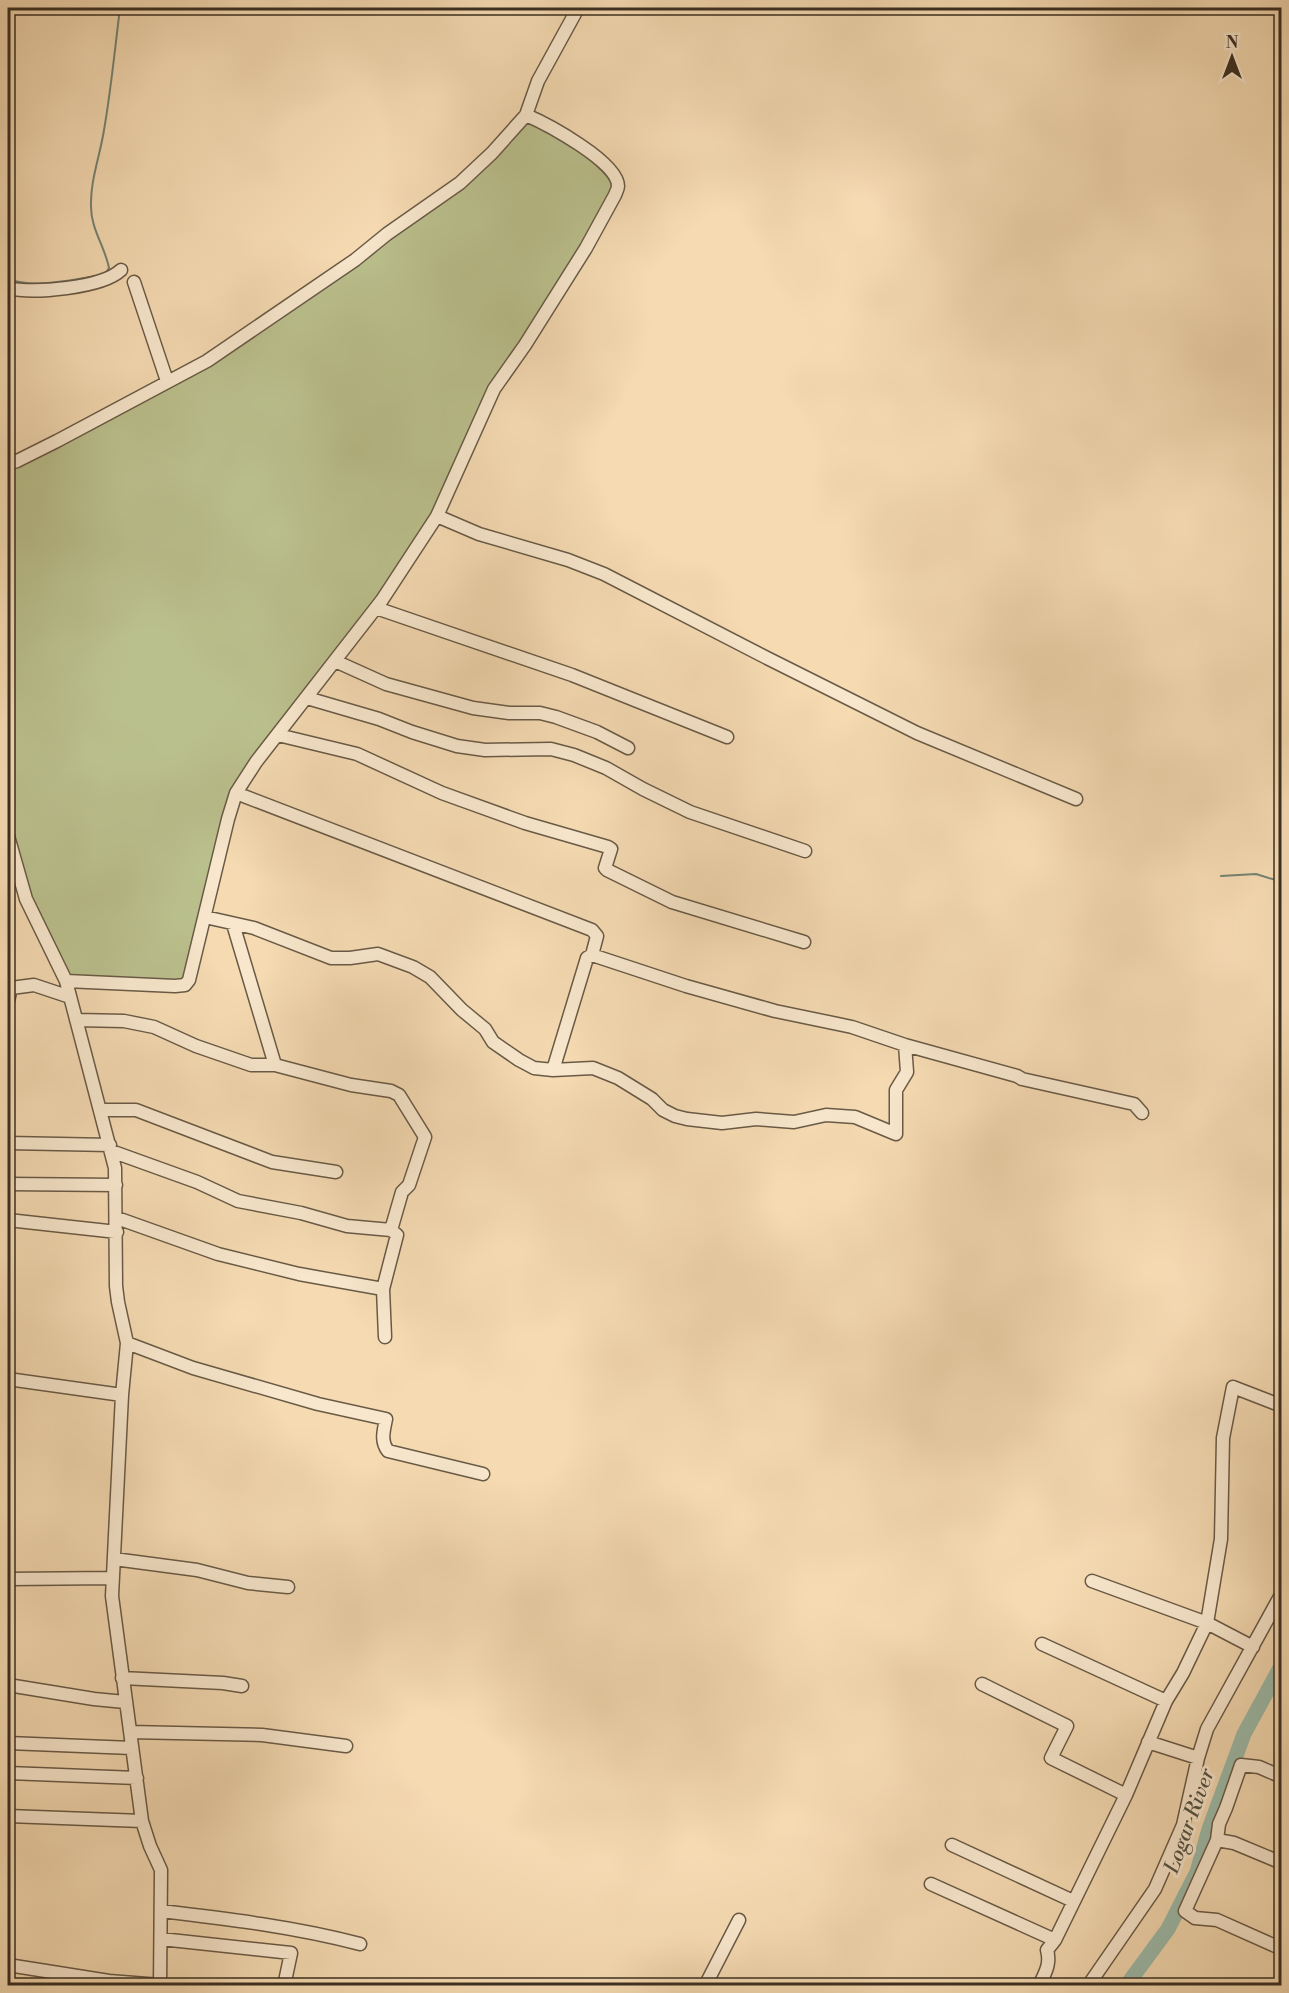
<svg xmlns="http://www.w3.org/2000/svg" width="1289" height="1993" viewBox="0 0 1289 1993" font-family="'Libre Bodoni',serif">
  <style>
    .green { fill: #bac08d; stroke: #7a7858; stroke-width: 1.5 }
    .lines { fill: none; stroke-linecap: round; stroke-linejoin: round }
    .stream { stroke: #758374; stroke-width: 2 }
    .river { stroke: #9cbbaa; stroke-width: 15 }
    .minor-casing { stroke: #695a46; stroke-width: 15 }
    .minor { stroke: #f8e7cd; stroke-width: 12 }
    .labels { text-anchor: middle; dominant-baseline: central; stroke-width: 6; stroke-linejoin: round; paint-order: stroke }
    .water-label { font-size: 21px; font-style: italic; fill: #525244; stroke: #f8e7cd }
  </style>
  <rect width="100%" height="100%" fill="#f5dab2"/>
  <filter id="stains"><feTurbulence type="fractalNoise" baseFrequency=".00333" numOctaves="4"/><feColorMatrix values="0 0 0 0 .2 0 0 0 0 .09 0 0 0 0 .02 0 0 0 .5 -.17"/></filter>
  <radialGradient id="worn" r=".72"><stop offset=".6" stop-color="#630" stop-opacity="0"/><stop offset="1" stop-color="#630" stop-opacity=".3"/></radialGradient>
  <path class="green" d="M 526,115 L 595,154 L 618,186 L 494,389 L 437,516 L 236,793 L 189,980 L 66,981 L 35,919 L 8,836 L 8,464 L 207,361 L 460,183 Z"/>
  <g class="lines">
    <path class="stream" d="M 105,274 L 109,268 C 105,247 91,229 91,207 C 90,181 100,156 104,130 C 111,90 115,48 120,8
      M 8,279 C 34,289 69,280 97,276
      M 1221,876 L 1256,874 L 1282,882"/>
    <path class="river" d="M 1126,1986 L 1168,1929 L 1197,1872 L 1209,1829 L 1244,1734 L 1282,1664"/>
    <defs>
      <path id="minor" d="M 134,282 L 167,381
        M 8,288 C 33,294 102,288 121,270
        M 8,464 L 17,461 L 57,441 L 207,361 L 355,260 L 387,234 L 460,183 L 492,153 L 526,115 L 538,81 L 578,8
        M 437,516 L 479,534 L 568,560 L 604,574 L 769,659 L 917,733 L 1076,799
        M 376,608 L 572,675 L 727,737
        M 335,661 L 386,684 L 473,708 L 509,713 L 540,713 L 556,717 L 597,732 L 628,748
        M 307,698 L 379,719 L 412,732 L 457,746 L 485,750 L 551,749 L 574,755 L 606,768 L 643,789 L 690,812 L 805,851
        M 278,735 L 357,754 L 442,793 L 525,823 L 608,847 L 611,849 L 605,868 L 607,870 L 672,902 L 804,942
        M 236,793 L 592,930 L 597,936 L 592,955 L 587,958 L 553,1070
        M 8,836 L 26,899 L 66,981 L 115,1168 L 116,1286 L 118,1302 L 127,1343 L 122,1395 L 112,1596 L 142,1821 L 150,1846 L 161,1870 L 160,1986
        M 205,917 L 254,928 L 331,958 L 350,958 L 378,954 L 413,967 L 430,977 L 462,1010 L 485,1029 L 493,1042 L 519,1060 L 534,1068 L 553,1070 L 593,1068 L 618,1078 L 652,1099 L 663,1110 L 675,1116 L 687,1119 L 722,1123 L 756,1119 L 794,1122 L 826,1115 L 855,1117 L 896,1134
        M 233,924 L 275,1065 L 351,1085 L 391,1091 L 399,1095 L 425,1137 L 409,1185 L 402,1192 L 391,1230 L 397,1235 L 383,1289 L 385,1337
        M 592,955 L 686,986 L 775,1011 L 852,1027 L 905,1045 L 1017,1076 L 1022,1079 L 1134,1104 L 1142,1113
        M 66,981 L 175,986 L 185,985 L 189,980 L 228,819 L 236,793 L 256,762 L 382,600 L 437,516 L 494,389 L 525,345 L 586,248 L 615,195 C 616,192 618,189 618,186 C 618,162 547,124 526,115
        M 8,1001 L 11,988 L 34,985 L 70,997
        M 76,1020 L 124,1021 L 154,1027 L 196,1046 L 251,1065 L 275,1065
        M 100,1110 L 136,1110 L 272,1162 L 336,1172
        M 896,1134 L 896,1090 L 907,1072 L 905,1045
        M 8,1143 L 110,1145
        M 111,1151 L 197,1182 L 238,1201 L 301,1213 L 347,1226 L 391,1230
        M 8,1184 L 116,1185
        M 117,1218 L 218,1254 L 299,1274 L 383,1289
        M 8,1220 L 117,1232
        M 127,1343 L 193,1368 L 318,1404 L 386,1419 C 384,1430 380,1441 388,1451 L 483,1474
        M 15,1380 L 122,1395
        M 114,1559 L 197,1570 L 248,1583 L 288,1587
        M 8,1579 L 113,1578
        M 1092,1581 L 1207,1623 L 1253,1647
        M 1042,1644 L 1166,1701
        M 122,1678 L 223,1683 L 242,1686
        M 982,1684 L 1067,1726 L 1051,1758 L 1126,1795
        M 8,1685 L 94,1699 L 125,1702
        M 130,1732 L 262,1735 L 346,1746
        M 1148,1742 L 1198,1758
        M 8,1743 L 132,1748
        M 8,1773 L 137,1778
        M 1282,1777 L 1259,1767 L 1241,1765 L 1226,1808 L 1219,1824 L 1217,1840 L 1185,1911 L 1195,1918 L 1217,1920 L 1282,1949
        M 8,1816 L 142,1821
        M 1217,1840 L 1234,1843 L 1282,1863
        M 952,1845 L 1073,1901
        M 931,1884 L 1055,1940
        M 161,1911 C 229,1919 295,1927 360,1944
        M 161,1939 L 291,1953 L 284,1986
        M 8,1965 L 109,1981 L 160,1985
        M 705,1986 L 739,1920
        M 1039,1986 C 1045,1973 1051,1964 1047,1950 L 1055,1940 L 1126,1795 L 1166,1701 L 1183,1673 L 1207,1623 L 1221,1539 L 1223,1438 L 1233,1387 L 1282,1406
        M 1088,1986 L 1155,1889 L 1183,1825 L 1198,1758 L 1207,1729 L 1282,1593"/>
    </defs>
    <use href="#minor" class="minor-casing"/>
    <use href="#minor" class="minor"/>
  </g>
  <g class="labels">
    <g class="water-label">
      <text transform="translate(1190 1821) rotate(-70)">Logar River</text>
    </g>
  </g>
  <rect width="1289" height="1993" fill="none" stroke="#f5dab2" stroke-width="30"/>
  <rect x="9" y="9" width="1271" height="1975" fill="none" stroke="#3a2f22" stroke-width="3"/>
  <rect x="15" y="15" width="1259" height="1963" fill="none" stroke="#3a2f22" stroke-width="1.5"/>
  <g transform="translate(1232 57)" stroke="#f8e7cd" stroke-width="4.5" paint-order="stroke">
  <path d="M0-4.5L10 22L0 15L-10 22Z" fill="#3a2f22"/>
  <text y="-9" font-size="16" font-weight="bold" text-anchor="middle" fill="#3a2f22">N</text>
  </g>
  <rect width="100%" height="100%" filter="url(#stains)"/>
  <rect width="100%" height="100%" fill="url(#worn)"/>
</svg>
